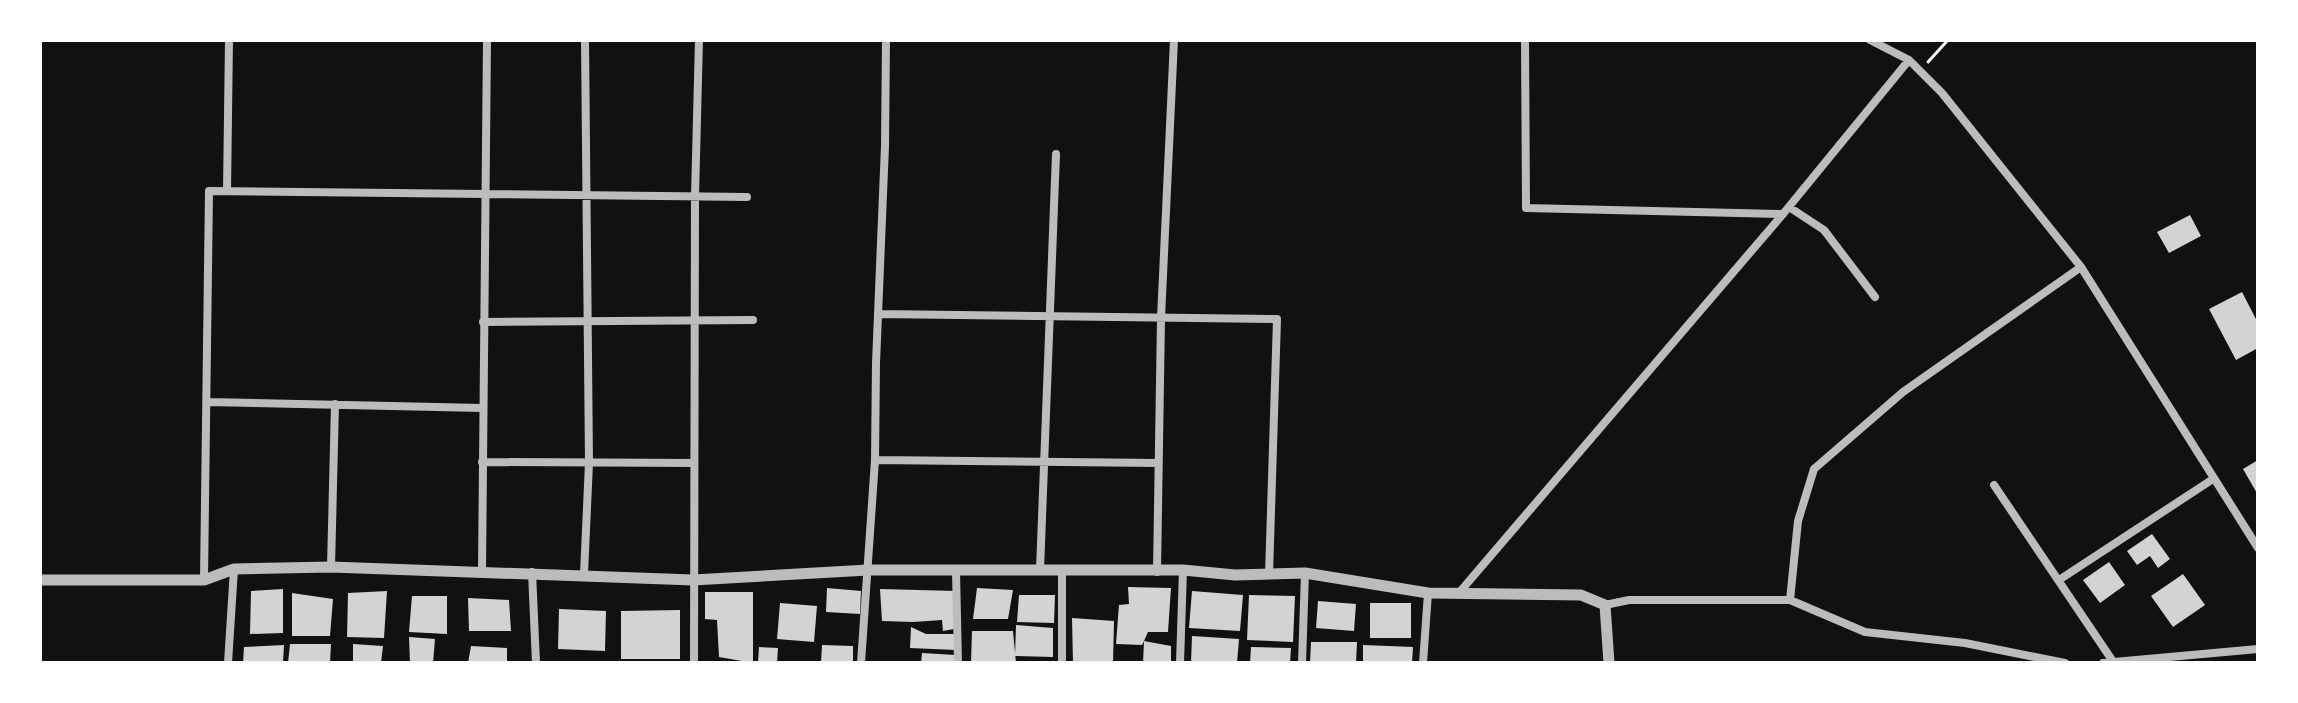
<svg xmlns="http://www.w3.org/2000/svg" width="2298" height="703" viewBox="0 0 2298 703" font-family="'Exo 2',sans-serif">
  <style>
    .building { fill: #d3d3d3 }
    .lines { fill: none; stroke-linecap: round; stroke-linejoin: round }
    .path { stroke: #f5f5f5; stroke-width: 3 }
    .minor { stroke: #bcbcbc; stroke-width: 8 }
    .tertiary { stroke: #bcbcbc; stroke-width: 11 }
  </style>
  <rect width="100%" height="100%" fill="#111"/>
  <path class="building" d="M 2190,215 L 2201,236 L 2169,253 L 2157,232 Z
    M 2242,292 L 2258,323 L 2258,348 L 2236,360 L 2209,309 Z
    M 2258,460 L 2258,495 L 2243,469 Z
    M 2152,534 L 2170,559 L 2158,568 L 2150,556 L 2137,565 L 2127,551 Z
    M 2109,562 L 2125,585 L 2100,603 L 2083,580 Z
    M 2183,574 L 2205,605 L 2173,627 L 2151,596 Z
    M 1128,587 L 1171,588 L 1168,632 L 1148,632 L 1144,641 L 1171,646 L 1171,663 L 1143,663 L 1144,641 L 1142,645 L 1116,644 L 1119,605 L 1129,604 Z
    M 827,588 L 861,591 L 860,614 L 826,612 Z
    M 977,588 L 1013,590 L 1008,619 L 973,619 Z
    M 283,589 L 283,633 L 250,634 L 251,591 Z
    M 880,589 L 956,591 L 954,629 L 943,631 L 942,620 L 913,622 L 882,621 Z
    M 387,591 L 384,638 L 347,637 L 348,593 Z
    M 1192,591 L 1243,595 L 1240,631 L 1189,628 Z
    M 705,592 L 753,592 L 753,663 L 719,657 L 717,620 L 705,619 Z
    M 292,593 L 333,599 L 330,636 L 292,636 Z
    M 1019,595 L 1055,595 L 1054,623 L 1017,622 Z
    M 1249,595 L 1295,596 L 1293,642 L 1247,640 Z
    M 412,596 L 447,596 L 447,634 L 409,632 Z
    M 468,598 L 509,600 L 511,631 L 469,631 Z
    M 1318,601 L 1356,604 L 1354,631 L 1316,628 Z
    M 780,603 L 817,606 L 814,642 L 777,639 Z
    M 1370,603 L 1411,603 L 1411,638 L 1370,638 Z
    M 559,609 L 606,611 L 605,651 L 558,649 Z
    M 680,610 L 680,659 L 621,659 L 621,611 Z
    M 1072,618 L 1114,621 L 1113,663 L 1073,663 Z
    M 1016,625 L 1053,628 L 1053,657 L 1015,656 Z
    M 911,627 L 926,634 L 954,634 L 956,650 L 910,648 Z
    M 972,631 L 1013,631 L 1016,663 L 971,663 Z
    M 1192,636 L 1239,639 L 1237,663 L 1191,663 Z
    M 409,637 L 435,639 L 433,663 L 410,663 Z
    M 1311,642 L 1357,642 L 1356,663 L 1310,663 Z
    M 290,644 L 331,644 L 330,663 L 288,663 Z
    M 353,644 L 383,646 L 381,663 L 353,663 Z
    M 284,645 L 283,663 L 243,663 L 244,647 Z
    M 822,645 L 853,646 L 853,663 L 821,663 Z
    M 1363,645 L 1413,647 L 1412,663 L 1363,663 Z
    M 471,646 L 507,648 L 507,663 L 468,663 Z
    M 759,647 L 778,648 L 777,663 L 758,663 Z
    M 1251,647 L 1291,648 L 1290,663 L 1250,663 Z
    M 922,653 L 956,655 L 956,663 L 921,663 Z"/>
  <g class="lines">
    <path class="path" d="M 1928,62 L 1948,40"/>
    <path class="minor" d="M 1525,40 L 1526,208 L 1783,214
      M 1870,40 L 1909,60 L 1942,93 L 2081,267 L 2258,548
      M 227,191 L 229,40
      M 1789,207 L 1824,230 L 1875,297
      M 878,314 L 1277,319 L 1269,575
      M 483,322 L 753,320
      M 207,402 L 482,408
      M 875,460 L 1158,463
      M 482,462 L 694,463
      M 1994,485 L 2114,663
      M 331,567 L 335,404
      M 1040,570 L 1056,154
      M 482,571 L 487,40
      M 956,571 L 958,663
      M 532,572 L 536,663
      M 1157,572 L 1161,318 L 1174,40
      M 584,574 L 589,463 L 585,40
      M 204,580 L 209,191 L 747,197
      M 2059,580 L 2213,479
      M 1458,594 L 1783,214 L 1909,60
      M 1790,600 L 1798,521 L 1814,469 L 1903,392 L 2081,267
      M 1605,605 L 1629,600 L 1790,600 L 1865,632 L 1965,643 L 2065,663
      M 228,663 L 234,569
      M 694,663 L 695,196 L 699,40
      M 861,663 L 875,460 L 876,363 L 885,146 L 886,40
      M 1062,663 L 1062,570
      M 1180,663 L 1183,570
      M 1302,663 L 1305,573
      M 1423,663 L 1428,593
      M 2103,663 L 2258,649"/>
    <path class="tertiary" d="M 40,580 L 204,580 L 234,569 L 331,567 L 693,580 L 868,570 L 1183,570 L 1235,575 L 1305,573 L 1428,593 L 1581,595 L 1605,605 L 1609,663"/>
  </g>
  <rect width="2298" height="703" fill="none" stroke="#ffffff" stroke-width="84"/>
</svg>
